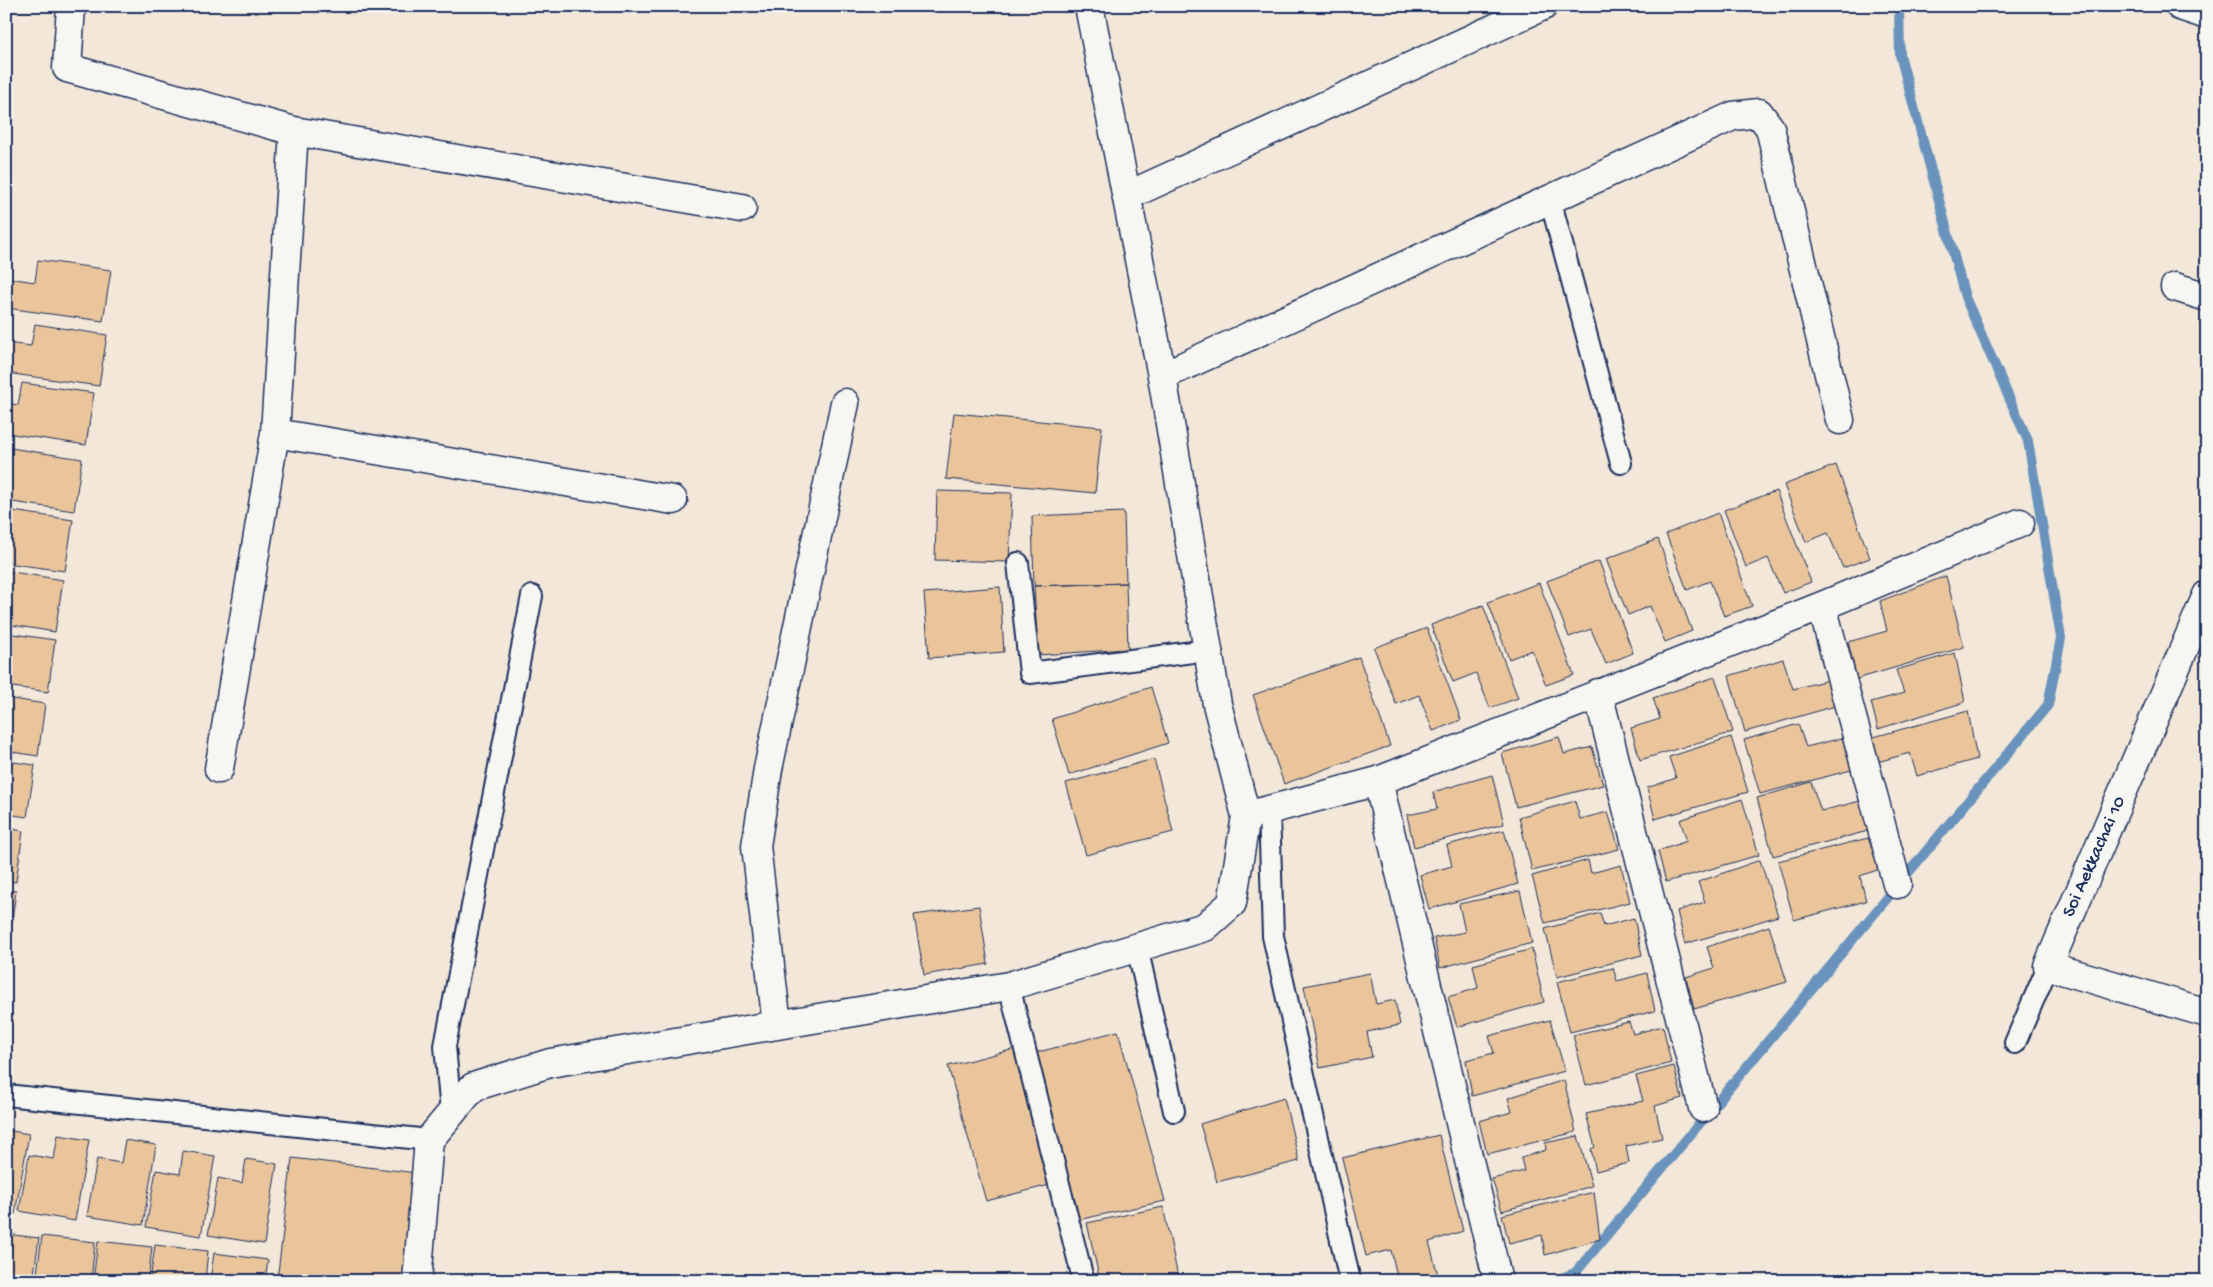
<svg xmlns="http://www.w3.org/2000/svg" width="2213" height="1287" viewBox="0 0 2213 1287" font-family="'Gochi Hand',sans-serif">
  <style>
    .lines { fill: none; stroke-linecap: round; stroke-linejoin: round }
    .stream { stroke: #6993bd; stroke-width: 10 }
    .building { fill: #eac59b; stroke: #1b2f5e }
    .lane-casing { stroke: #1b2f5e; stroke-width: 24 }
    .street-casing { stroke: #1b2f5e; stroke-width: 31 }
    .lane { stroke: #f6f6f2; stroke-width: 20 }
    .street { stroke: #f6f6f2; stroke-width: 28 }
    .labels { text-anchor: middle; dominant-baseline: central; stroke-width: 5; stroke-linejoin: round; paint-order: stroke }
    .street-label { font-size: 19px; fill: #1b2f5e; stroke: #f6f6f2 }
  </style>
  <rect width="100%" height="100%" fill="#f2e7d8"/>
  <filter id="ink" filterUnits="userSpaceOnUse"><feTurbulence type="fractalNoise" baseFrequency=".02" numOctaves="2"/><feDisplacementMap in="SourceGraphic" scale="10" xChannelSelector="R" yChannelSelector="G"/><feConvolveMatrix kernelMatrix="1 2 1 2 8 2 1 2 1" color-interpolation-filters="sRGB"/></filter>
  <g filter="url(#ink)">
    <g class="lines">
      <path class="stream" d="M 1554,1281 L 1575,1273 L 2048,705 L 2061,638 L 2028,441 L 1965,297 L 1900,55 L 1899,6"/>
    </g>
    <path class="building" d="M 38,260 L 111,270 L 103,321 L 6,308 L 9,278 L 35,282 Z
      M 35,324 L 107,335 L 99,386 L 6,373 L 6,343 L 31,346 Z
      M 22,383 L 94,393 L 86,445 L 6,433 L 6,403 L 18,405 Z
      M 954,413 L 1102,427 L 1095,493 L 946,479 Z
      M 10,448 L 82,459 L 74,511 L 6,501 L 6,471 Z
      M 1836,465 L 1870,558 L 1843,568 L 1828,533 L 1806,542 L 1784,485 Z
      M 937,491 L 1012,493 L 1009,562 L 935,560 Z
      M 1776,491 L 1811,582 L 1783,593 L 1768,558 L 1746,567 L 1724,510 Z
      M 6,510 L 73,520 L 65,571 L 6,563 Z
      M 1124,512 L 1126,583 L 1034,586 L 1032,516 Z
      M 1718,513 L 1752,606 L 1724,616 L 1710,581 L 1687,590 L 1666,534 Z
      M 1658,539 L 1692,631 L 1665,642 L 1650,606 L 1628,615 L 1606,559 Z
      M 1599,561 L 1633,653 L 1606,664 L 1591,629 L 1569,637 L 1547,581 Z
      M 6,571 L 63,580 L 55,632 L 6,624 Z
      M 1946,576 L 1964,647 L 1857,679 L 1848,642 L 1887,631 L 1880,601 Z
      M 1126,583 L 1128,649 L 1038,655 L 1034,586 Z
      M 1539,583 L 1574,675 L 1546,685 L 1532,650 L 1509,659 L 1488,602 Z
      M 1000,587 L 1004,652 L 929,658 L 924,593 Z
      M 1483,605 L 1518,698 L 1490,708 L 1476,673 L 1453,682 L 1431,625 Z
      M 1427,628 L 1461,720 L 1433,731 L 1419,695 L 1396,704 L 1374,648 Z
      M 6,633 L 55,640 L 48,692 L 6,686 Z
      M 1955,653 L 1965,702 L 1878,729 L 1871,702 L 1904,693 L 1896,670 Z
      M 1359,657 L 1390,746 L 1284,784 L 1253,695 Z
      M 1783,659 L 1793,689 L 1832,679 L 1839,705 L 1745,732 L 1729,676 Z
      M 1715,677 L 1733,732 L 1640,760 L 1631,728 L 1660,719 L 1653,698 Z
      M 1151,687 L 1168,743 L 1069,775 L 1052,719 Z
      M 6,698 L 45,704 L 38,756 L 6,751 Z
      M 1968,711 L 1977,759 L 1917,776 L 1910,753 L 1877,762 L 1870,738 Z
      M 1798,724 L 1806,747 L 1846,737 L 1855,769 L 1760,794 L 1744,740 Z
      M 1559,737 L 1564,754 L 1592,747 L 1603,785 L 1516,807 L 1502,753 Z
      M 1731,737 L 1748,792 L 1655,819 L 1647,788 L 1676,778 L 1669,757 Z
      M 1154,759 L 1173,832 L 1086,855 L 1066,783 Z
      M 6,761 L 35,765 L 27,817 L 6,814 Z
      M 1492,775 L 1504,824 L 1414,847 L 1407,815 L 1437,809 L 1433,792 Z
      M 1811,782 L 1821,811 L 1860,801 L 1868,831 L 1773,856 L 1757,798 Z
      M 1742,799 L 1759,855 L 1666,882 L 1658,851 L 1687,841 L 1680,820 Z
      M 1575,801 L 1580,819 L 1608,812 L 1619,849 L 1532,871 L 1519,817 Z
      M 6,828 L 23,831 L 16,882 L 6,881 Z
      M 1504,830 L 1518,884 L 1429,909 L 1420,875 L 1452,866 L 1447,845 Z
      M 1868,838 L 1880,869 L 1860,876 L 1866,901 L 1794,920 L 1778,861 Z
      M 1588,860 L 1591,873 L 1621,865 L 1630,902 L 1545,923 L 1532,876 Z
      M 1760,860 L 1778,916 L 1685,944 L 1677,911 L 1705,902 L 1698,882 Z
      M 6,890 L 16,891 L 9,943 L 6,943 Z
      M 1520,891 L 1532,943 L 1440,968 L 1434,938 L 1465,932 L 1459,904 Z
      M 979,906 L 988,964 L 924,975 L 914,915 Z
      M 1600,913 L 1604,926 L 1634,918 L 1642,955 L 1557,977 L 1545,929 Z
      M 1769,926 L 1787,982 L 1694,1009 L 1686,977 L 1714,968 L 1707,947 Z
      M 1532,949 L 1544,1002 L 1457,1027 L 1448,997 L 1478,988 L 1473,965 Z
      M 1613,968 L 1617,981 L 1647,973 L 1655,1011 L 1570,1032 L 1557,982 Z
      M 1370,973 L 1376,1004 L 1395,1000 L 1400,1025 L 1367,1032 L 1372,1057 L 1320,1068 L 1304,986 Z
      M 1550,1020 L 1565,1071 L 1472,1096 L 1466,1060 L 1494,1053 L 1489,1036 Z
      M 1629,1022 L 1633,1034 L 1663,1026 L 1671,1063 L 1586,1085 L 1573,1035 Z
      M 1118,1031 L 1165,1201 L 1073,1221 L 1031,1054 Z
      M 1015,1049 L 1050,1185 L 986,1201 L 948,1066 Z
      M 1674,1066 L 1682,1098 L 1655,1106 L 1662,1138 L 1626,1146 L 1629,1163 L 1596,1171 L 1591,1149 L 1595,1147 L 1586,1114 L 1643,1101 L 1636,1076 Z
      M 1564,1080 L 1576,1132 L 1487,1154 L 1479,1121 L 1512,1112 L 1508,1098 Z
      M 1284,1098 L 1299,1161 L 1217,1182 L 1200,1124 Z
      M 6,1130 L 29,1134 L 15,1214 L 6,1213 Z
      M 58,1135 L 89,1140 L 75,1221 L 19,1211 L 29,1155 L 54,1159 Z
      M 1439,1135 L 1463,1231 L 1429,1242 L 1439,1279 L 1398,1281 L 1391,1250 L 1366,1256 L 1342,1158 Z
      M 1578,1136 L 1592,1186 L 1502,1211 L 1492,1179 L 1524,1171 L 1521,1158 L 1546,1150 L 1545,1143 Z
      M 125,1140 L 156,1145 L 143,1225 L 87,1216 L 97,1159 L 121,1163 Z
      M 183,1151 L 215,1156 L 201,1236 L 146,1227 L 156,1170 L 180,1174 Z
      M 292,1158 L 417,1173 L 403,1281 L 277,1281 Z
      M 246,1159 L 277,1164 L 264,1244 L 208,1235 L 218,1178 L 242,1183 Z
      M 1594,1192 L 1600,1239 L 1545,1255 L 1542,1235 L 1509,1243 L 1502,1215 Z
      M 1163,1207 L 1179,1281 L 1100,1281 L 1087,1223 Z
      M 6,1234 L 39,1238 L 33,1281 L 6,1281 Z
      M 42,1236 L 95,1242 L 91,1281 L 36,1281 Z
      M 98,1241 L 152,1247 L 148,1281 L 93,1281 Z
      M 155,1245 L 208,1251 L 205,1281 L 150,1281 Z
      M 214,1253 L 268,1260 L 265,1281 L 210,1281 Z"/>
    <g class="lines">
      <defs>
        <path id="lane" d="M 1550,199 L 1621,463
          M 1018,563 L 1030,673 L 1208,650
          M 1269,810 L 1273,936 L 1350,1281
          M 1137,947 L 1174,1111
          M 1009,986 L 1082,1275
          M 2015,1043 L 2048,966
          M 6,1095 L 429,1140
          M 451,1113 L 445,1046 L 532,596"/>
        <path id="street" d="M 71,6 L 67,68 L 294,131 L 742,208
          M 2180,6 L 2207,15
          M 1127,196 L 1543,6
          M 2175,287 L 2207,297
          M 1162,376 L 1733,116 L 1759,113 L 1770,128 L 1840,420
          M 275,433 L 673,500
          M 2207,595 L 2048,966 L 2207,1013
          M 1822,606 L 1897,884
          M 1598,693 L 1703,1108
          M 219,769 L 275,433 L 294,131
          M 1378,781 L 1498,1281
          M 1246,816 L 1378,781 L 1822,606 L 2020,523
          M 777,1025 L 756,846 L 768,769 L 845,403
          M 417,1281 L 429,1140 L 473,1087 L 550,1063 L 1009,986 L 1205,927 L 1232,903 L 1246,816 L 1217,704 L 1162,376 L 1089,6"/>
      </defs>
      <use href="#lane" class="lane-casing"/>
      <use href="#street" class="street-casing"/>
      <use href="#lane" class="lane"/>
      <use href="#street" class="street"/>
    </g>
  </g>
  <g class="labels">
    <g class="street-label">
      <text transform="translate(2095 857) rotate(-66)">Soi Aekkachai 10</text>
    </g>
  </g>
  <rect width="2213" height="1287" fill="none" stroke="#f6f6f2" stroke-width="25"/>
  <rect x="12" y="12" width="2188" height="1262" fill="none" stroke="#1b2f5e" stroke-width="2" filter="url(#ink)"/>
</svg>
